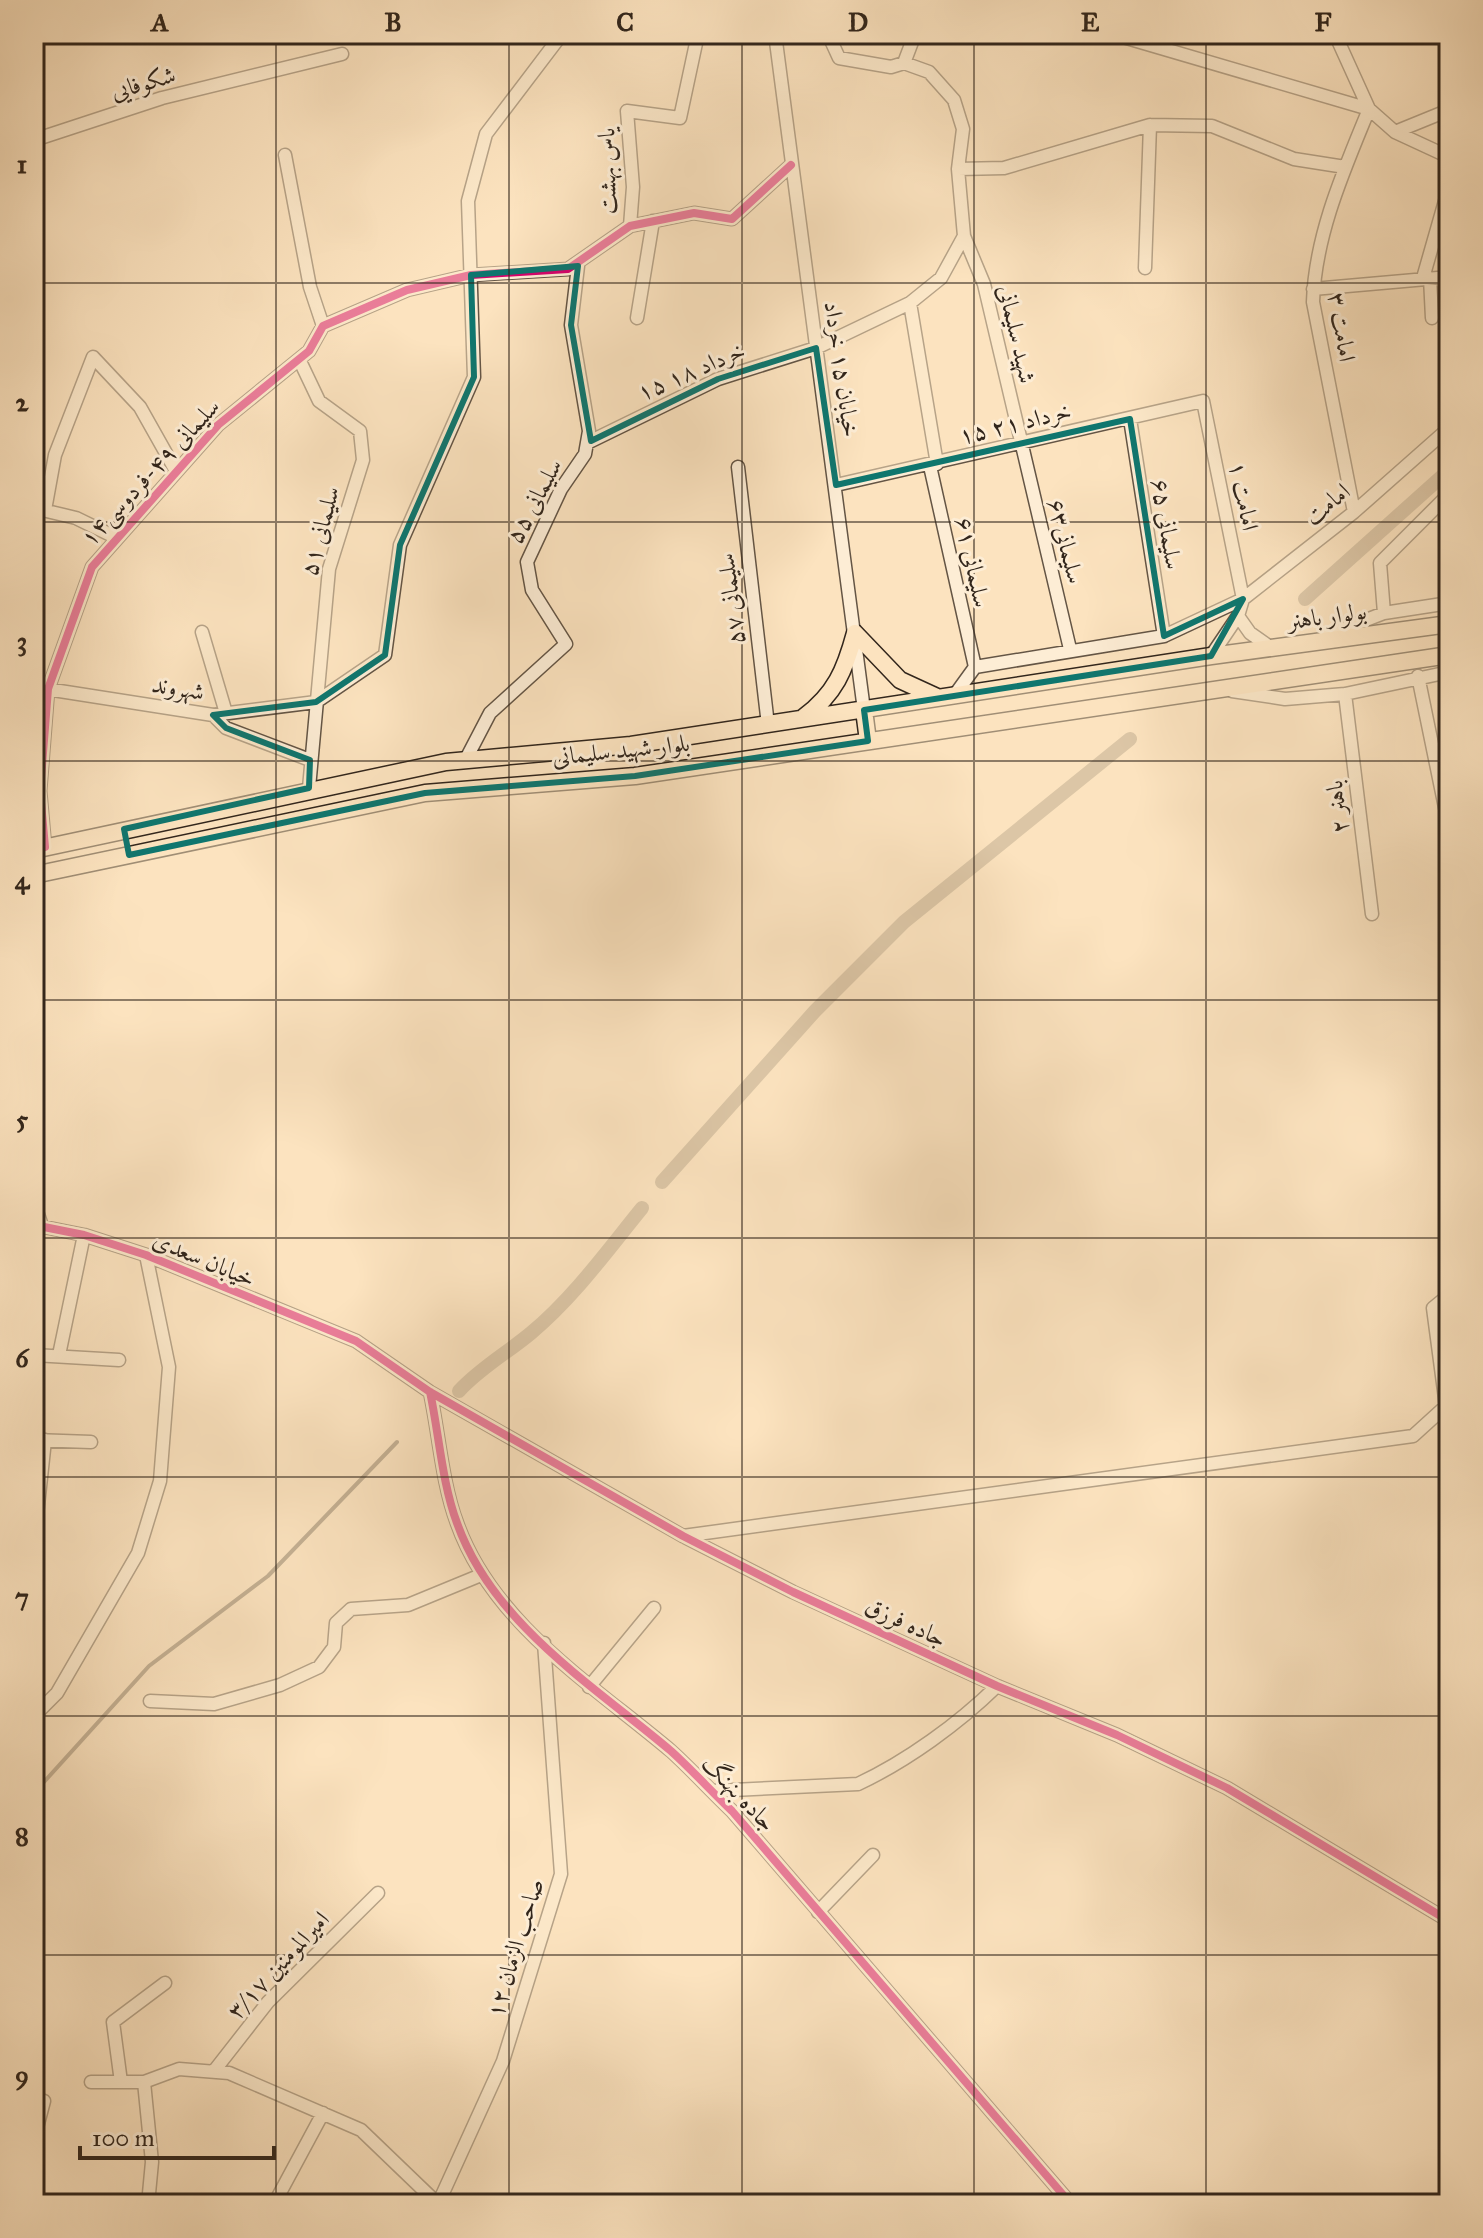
<svg xmlns="http://www.w3.org/2000/svg" width="1483" height="2238" viewBox="0 0 1483 2238" font-family="'IM FELL Great Primer',Amiri,serif">
  <style>
    .lines { fill: none; stroke-linecap: round; stroke-linejoin: round }
    .stream { stroke: #82715d; stroke-width: 4 }
    .canal { stroke: #b7a388; stroke-width: 14 }
    .minor-casing { stroke: #645545; stroke-width: 15 }
    .major-casing { stroke: #32261c; stroke-width: 19 }
    .minor { stroke: #fdedd5; stroke-width: 12 }
    .major { stroke: #fce3bf; stroke-width: 16 }
    .cycleway-casing { stroke: #fdedd5; stroke-width: 13 }
    .cycleway { stroke: #d6006c; stroke-width: 8 }
    .marked { fill: none; stroke: #0f766e; stroke-width: 6; stroke-linejoin: round }
    .grid { fill: none; stroke: #32261c; stroke-width: 2; stroke-opacity: 0.55 }
    .labels { text-anchor: middle; dominant-baseline: central; stroke-width: 6; stroke-linejoin: round; paint-order: stroke }
    .street-label { font-size: 24px; fill: #32261c; stroke: #fdedd5 }
    .neatline { fill: none; stroke: #32261c; stroke-width: 3 }
    .grid-label { font-size: 26px; text-anchor: middle; font-weight: bold; fill: #32261c }
  </style>
  <rect width="100%" height="100%" fill="#fce3bf"/>
  <filter id="stains"><feTurbulence type="fractalNoise" baseFrequency=".0025" numOctaves="4"/><feColorMatrix values="0 0 0 0 .2 0 0 0 0 .09 0 0 0 0 .02 0 0 0 .5 -.17"/></filter>
  <radialGradient id="worn" r=".72"><stop offset=".6" stop-color="#630" stop-opacity="0"/><stop offset="1" stop-color="#630" stop-opacity=".3"/></radialGradient>
  <g class="lines">
    <path class="stream" d="M 34,1793 L 149,1666 L 268,1576 L 397,1442"/>
    <path class="canal" d="M 1305,599 L 1449,470
      M 662,1182 L 815,1011 L 904,922 L 1130,739
      M 459,1391 C 480,1368 507,1353 531,1333 C 574,1297 607,1251 642,1208"/>
    <defs>
      <path id="minor" d="M 775,34 L 864,710
        M 1113,34 L 1369,109 L 1395,132 L 1449,157
        M 1335,34 L 1369,109 C 1344,170 1315,235 1313,302 L 1354,512
        M 904,63 L 915,34
        M 1395,132 L 1449,110
        M 34,140 L 162,98 L 342,54
        M 285,155 L 310,287 L 323,326
        M 958,169 L 1004,168 L 1150,125 L 1212,126 L 1294,159 L 1345,167
        M 630,226 L 633,187 L 627,111 L 680,118 L 698,34
        M 964,236 L 984,284 L 1070,649
        M 1145,268 L 1150,125
        M 1423,278 L 1449,187
        M 1430,278 L 1432,318
        M 1313,289 L 1449,277
        M 34,296 L 37,298
        M 910,303 L 937,464
        M 637,318 L 653,221
        M 299,359 L 319,401 L 360,431 L 363,460 L 329,569 L 309,788
        M 1130,419 L 1164,636
        M 587,443 L 718,379 L 816,348 L 910,303 L 941,278 L 964,236 L 958,169 L 963,129 L 954,100 L 929,72 L 904,63 L 891,67 L 839,58 L 828,34
        M 930,466 L 975,667
        M 738,467 L 768,725
        M 836,485 L 1203,401 L 1243,599 L 1164,636 L 975,667 L 954,696
        M 34,508 L 76,518 L 117,538
        M 45,510 L 55,455 L 93,357 L 140,407 L 176,471
        M 1384,613 L 1380,563 L 1449,494
        M 1238,616 L 1243,599 L 1354,512 L 1449,428
        M 202,632 L 226,713
        M 1325,636 L 1384,613 L 1449,603
        M 1211,656 L 1238,616 L 1250,633 L 1273,649
        M 1418,676 L 1449,827
        M 34,687 L 213,715 L 316,702 L 385,655 L 400,545 L 474,377 L 468,201 L 486,134 L 562,34
        M 1232,691 L 1285,699 L 1345,694 L 1449,672
        M 1345,694 L 1372,914
        M 213,715 L 226,728 L 310,760
        M 466,759 L 490,713 L 566,644 L 532,590 L 527,562 L 561,489 L 585,454 L 589,431 L 571,325 L 578,266
        M 45,847 L 40,791 L 48,689 L 92,567 L 218,425 L 309,351 L 323,326 L 407,290 L 471,275 L 568,269 L 630,226 L 694,213 L 732,219 L 791,165
        M 34,1177 L 35,1205 L 42,1226
        M 34,1225 L 84,1235 L 146,1255 L 356,1341 L 430,1392 L 683,1536 L 793,1592 L 997,1686 L 1117,1735 L 1227,1788 L 1449,1921
        M 34,1355 L 119,1360
        M 59,1355 L 84,1235
        M 430,1392 C 439,1434 442,1483 457,1523 C 493,1624 593,1685 671,1751 C 692,1770 711,1791 732,1811 L 1071,2204
        M 34,1440 L 91,1442
        M 683,1536 L 1413,1436 L 1446,1406 L 1433,1308 L 1449,1295
        M 34,1543 L 45,1440
        M 589,1687 L 654,1608
        M 150,1701 L 214,1704 L 280,1685 L 319,1667 L 334,1647 L 336,1623 L 351,1609 L 408,1605 L 481,1575
        M 34,1716 L 57,1693 L 138,1553 L 160,1481 L 169,1367 L 146,1255
        M 712,1791 L 858,1784 C 907,1761 958,1724 997,1686
        M 818,1912 L 873,1855
        M 214,2071 L 268,2002 L 378,1893
        M 91,2082 L 144,2082 L 179,2069 L 229,2073 L 361,2130 L 438,2204
        M 121,2082 L 113,2022 L 165,1983
        M 144,2082 L 152,2162 L 148,2204
        M 34,2098 L 44,2101 L 34,2139
        M 274,2204 L 323,2113
        M 438,2204 L 503,2061 L 561,1874 L 544,1643"/>
      <path id="major" d="M 855,633 L 900,680 L 937,697
        M 864,710 L 868,741
        M 804,717 C 835,694 845,670 855,633
        M 34,850 L 446,762 L 631,745 L 1211,656 L 1449,624
        M 34,875 L 425,793 L 635,776 L 1449,655"/>
    </defs>
    <use href="#minor" class="minor-casing"/>
    <use href="#major" class="major-casing"/>
    <use href="#minor" class="minor"/>
    <use href="#major" class="major"/>
    <defs>
      <path id="cycleway" d="M 45,847 L 40,791 L 48,689 L 92,567 L 218,425 L 309,351 L 323,326 L 407,290 L 471,275 L 568,269 L 630,226 L 694,213 L 732,219 L 791,165
        M 34,1225 L 84,1235 L 146,1255 L 356,1341 L 430,1392 L 683,1536 L 793,1592 L 997,1686 L 1117,1735 L 1227,1788 L 1449,1921
        M 430,1392 C 439,1434 442,1483 457,1523 C 493,1624 593,1685 671,1751 C 692,1770 711,1791 732,1811 L 1071,2204"/>
    </defs>
    <use href="#cycleway" class="cycleway-casing"/>
    <use href="#cycleway" class="cycleway"/>
  </g>
  <path d="M0 0H1483V2238H0ZM 578,266 L 571,325 L 591,441 L 718,379 L 816,348 L 836,485 L 1130,419 L 1164,636 L 1243,599 L 1211,656 L 864,710 L 868,741 L 635,776 L 425,793 L 129,855 L 124,829 L 309,788 L 310,760 L 226,728 L 213,715 L 316,702 L 385,655 L 400,545 L 474,377 L 471,275 Z" fill="#fce3bf" fill-opacity=".55" fill-rule="evenodd"/>
  <path class="marked" d="M 578,266 L 571,325 L 591,441 L 718,379 L 816,348 L 836,485 L 1130,419 L 1164,636 L 1243,599 L 1211,656 L 864,710 L 868,741 L 635,776 L 425,793 L 129,855 L 124,829 L 309,788 L 310,760 L 226,728 L 213,715 L 316,702 L 385,655 L 400,545 L 474,377 L 471,275 Z"/>
  <path class="grid" d="M 276,34 L 276,2204M 509,34 L 509,2204M 742,34 L 742,2204M 974,34 L 974,2204M 1206,34 L 1206,2204M 34,283 L 1449,283M 34,522 L 1449,522M 34,761 L 1449,761M 34,1000 L 1449,1000M 34,1238 L 1449,1238M 34,1477 L 1449,1477M 34,1716 L 1449,1716M 34,1955 L 1449,1955"/>
  <g class="labels">
    <g class="street-label">
      <text transform="translate(143 83) rotate(-16)">شکوفایی</text>
      <text transform="translate(607 171) rotate(-91)">یاس بهشت</text>
      <text transform="translate(1342 327) rotate(81)">امامت ۳</text>
      <text transform="translate(1017 334) rotate(77)">شهید سلیمانی</text>
      <text transform="translate(842 369) rotate(82)">خیابان ۱۵ خرداد</text>
      <text transform="translate(691 371) rotate(-23)">۱۵ خرداد ۱۸</text>
      <text transform="translate(1015 423) rotate(-13)">۱۵ خرداد ۲١</text>
      <text transform="translate(150 472) rotate(-47)">سلیمانی ۴۹-فردوسی۱۴</text>
      <text transform="translate(1244 496) rotate(79)">امامت ۱</text>
      <text transform="translate(534 501) rotate(-62)">سلیمانی ۵۵</text>
      <text transform="translate(1327 504) rotate(-39)">امامت</text>
      <text transform="translate(1167 524) rotate(81)">سلیمانی ۶۵</text>
      <text transform="translate(320 531) rotate(-75)">سلیمانی ۵۱</text>
      <text transform="translate(1066 541) rotate(76)">سلیمانی۶۳</text>
      <text transform="translate(973 562) rotate(78)">سلیمانی ۶۱</text>
      <text transform="translate(731 599) rotate(-97)">سلیمانی ۵۷</text>
      <text transform="translate(1327 616) rotate(-8)">بولوار باهنر</text>
      <text transform="translate(178 688) rotate(9)">شهروند</text>
      <text transform="translate(621 750) rotate(-6)">بلوار شهید سلیمانی</text>
      <text transform="translate(1337 807) rotate(-97)">باهنر ۲</text>
      <text transform="translate(204 1259) rotate(23)">خیابان سعدی</text>
      <text transform="translate(906 1622) rotate(25)">جاده فرزق</text>
      <text transform="translate(739 1793) rotate(46)">جاده بنهنگ</text>
      <text transform="translate(515 1948) rotate(-73)">صاحب الزمان ۱۲</text>
      <text transform="translate(278 1965) rotate(-47)">امیرالمومنین ۳/۱۷</text>
    </g>
  </g>
  <rect width="1483" height="2238" fill="none" stroke="#fce3bf" stroke-width="88"/>
  <path d="M80 2146v12h194v-12" fill="none" stroke="#32261c" stroke-width="4"/>
  <text x="92" y="2146" font-size="24" fill="#32261c" stroke="#fdedd5" stroke-width="6" paint-order="stroke">100 m</text>
  <rect x="44" y="44" width="1395" height="2150" class="neatline"/>
  <g class="grid-label">
    <text x="160" y="31">A</text>
    <text x="393" y="31">B</text>
    <text x="625" y="31">C</text>
    <text x="858" y="31">D</text>
    <text x="1090" y="31">E</text>
    <text x="1323" y="31">F</text>
    <text x="22" y="173">1</text>
    <text x="22" y="411">2</text>
    <text x="22" y="650">3</text>
    <text x="22" y="889">4</text>
    <text x="22" y="1128">5</text>
    <text x="22" y="1367">6</text>
    <text x="22" y="1606">7</text>
    <text x="22" y="1845">8</text>
    <text x="22" y="2084">9</text>
  </g>
  <rect width="100%" height="100%" filter="url(#stains)"/>
  <rect width="100%" height="100%" fill="url(#worn)"/>
</svg>
